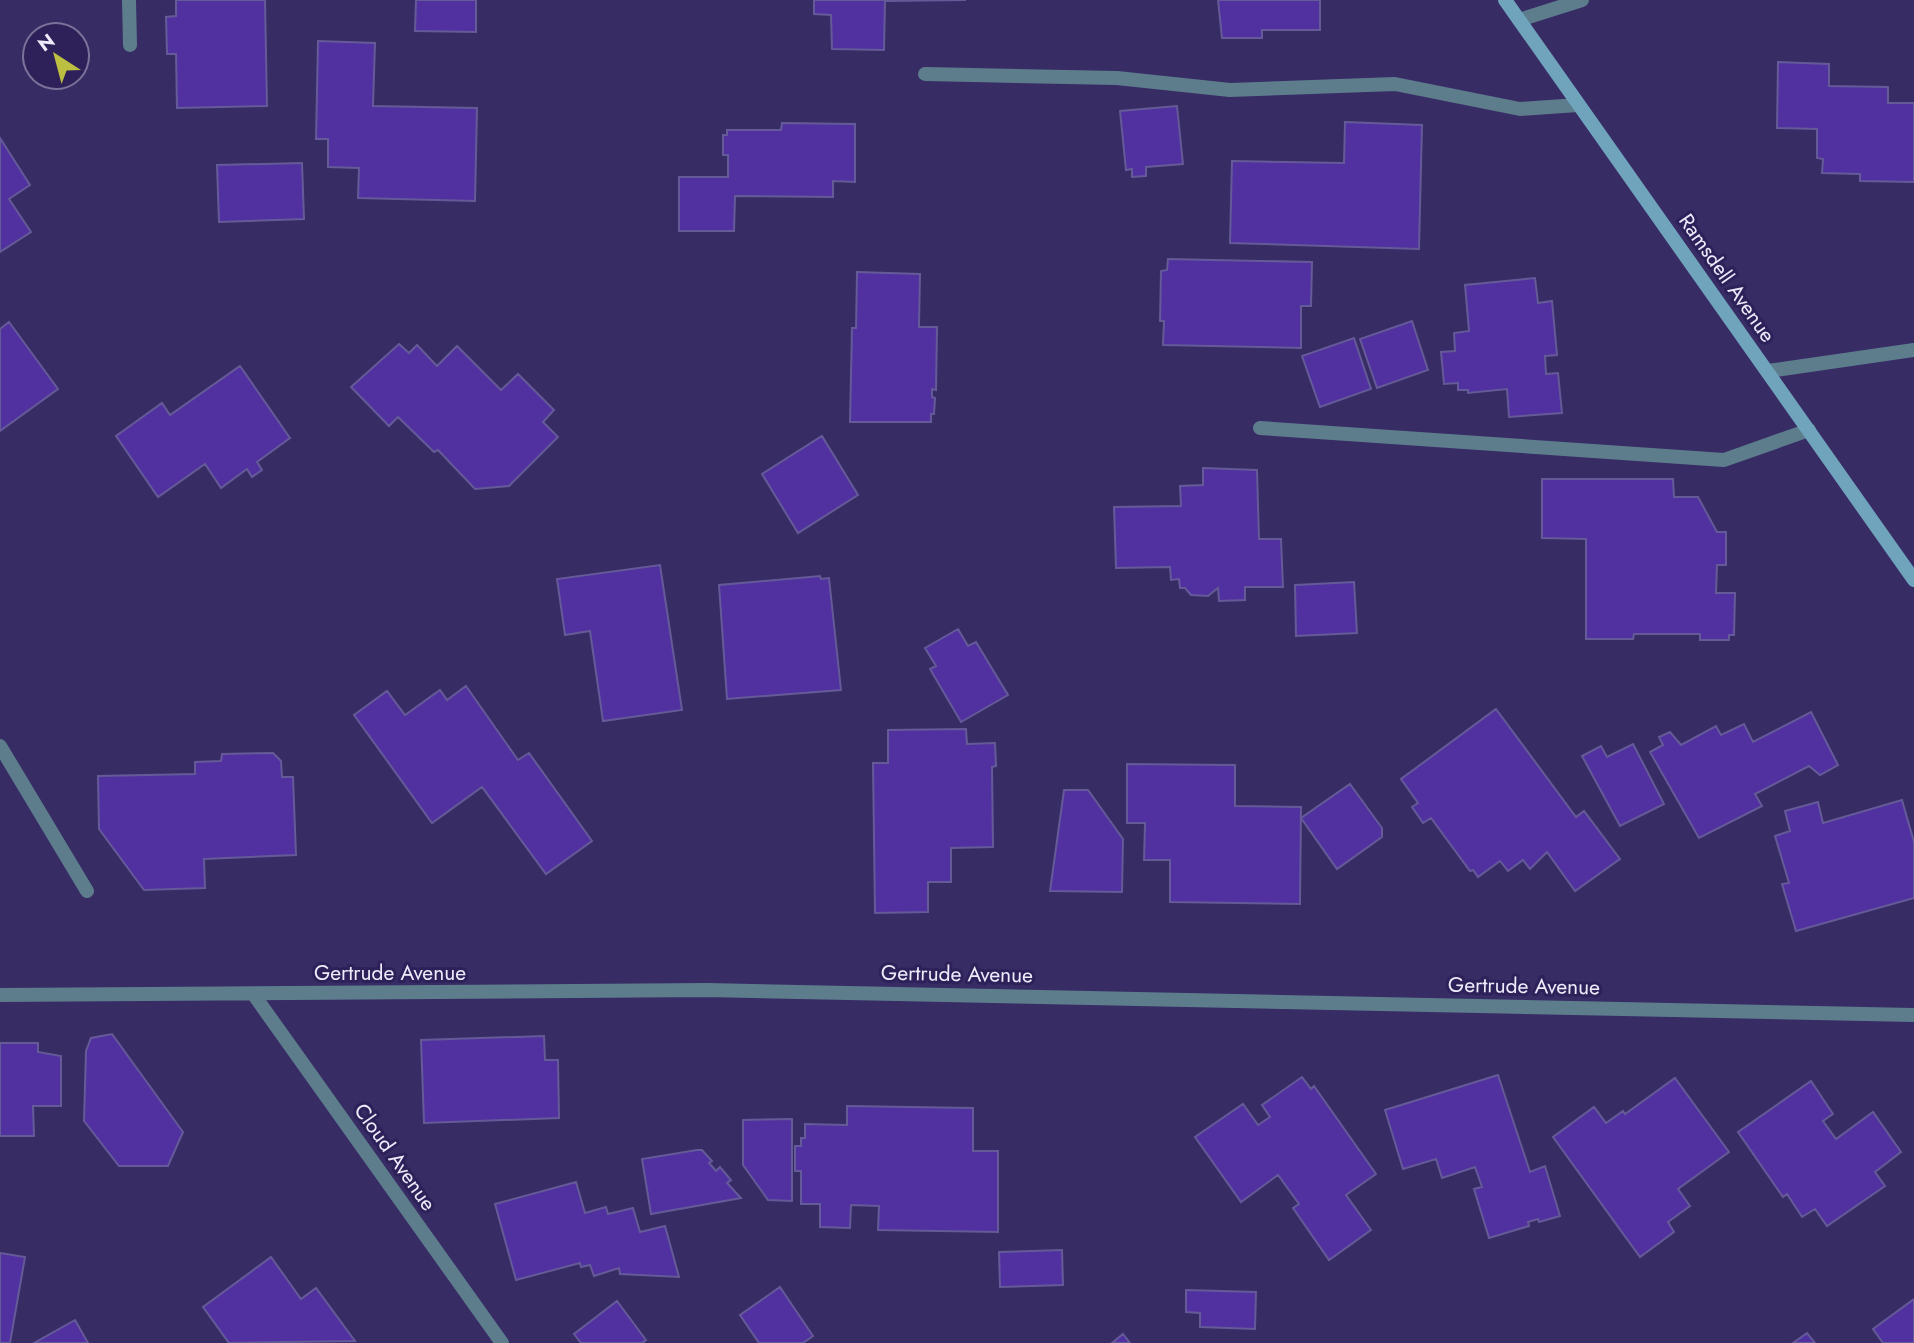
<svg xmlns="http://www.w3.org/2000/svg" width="1914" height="1343" viewBox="0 0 1914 1343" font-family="Jost,sans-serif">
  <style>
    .building { fill: #5131a0; stroke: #655a98; stroke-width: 2 }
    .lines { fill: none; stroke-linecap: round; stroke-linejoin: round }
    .lane { stroke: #5d7d8d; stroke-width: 14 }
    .street { stroke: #5d7d8d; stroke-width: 14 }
    .secondary { stroke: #70a4bd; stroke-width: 14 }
    .labels { text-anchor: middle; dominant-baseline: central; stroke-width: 6; stroke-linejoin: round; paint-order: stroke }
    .street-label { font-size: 21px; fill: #edebfa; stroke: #2e2159 }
  </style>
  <rect width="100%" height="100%" fill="#382c65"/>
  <path class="building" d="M 176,0 L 265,0 L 267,106 L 177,108 L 176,54 L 167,54 L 166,17 L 176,16 Z
    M 416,0 L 476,0 L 476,32 L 415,31 Z
    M 814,0 L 966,0 L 885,1 L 884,50 L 832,49 L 831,15 L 814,14 Z
    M 1218,0 L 1320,0 L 1320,30 L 1262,30 L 1262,38 L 1222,38 Z
    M 318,41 L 375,43 L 373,106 L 477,108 L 475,201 L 358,198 L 359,168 L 328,167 L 328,139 L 316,139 Z
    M 1778,62 L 1829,64 L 1829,86 L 1888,87 L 1888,103 L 1914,103 L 1914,182 L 1860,181 L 1860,174 L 1822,173 L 1823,159 L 1817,158 L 1817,129 L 1777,128 Z
    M 1177,106 L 1183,164 L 1146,167 L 1146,176 L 1132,177 L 1132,169 L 1126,170 L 1120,111 Z
    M 1345,122 L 1422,125 L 1419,249 L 1230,243 L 1232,161 L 1344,163 Z
    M 782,123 L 855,124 L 855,182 L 833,181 L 833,197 L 735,196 L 734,231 L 679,231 L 679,177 L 728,177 L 728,155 L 723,155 L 723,135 L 727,135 L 727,130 L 781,130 Z
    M 0,138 L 30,185 L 9,199 L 31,232 L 0,252 Z
    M 302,163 L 304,219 L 219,222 L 217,165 Z
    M 1168,259 L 1312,262 L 1311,306 L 1301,306 L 1301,348 L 1163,345 L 1164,321 L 1160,321 L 1161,271 L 1167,270 Z
    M 857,272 L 920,274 L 919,327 L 937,327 L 936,390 L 932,389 L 932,397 L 935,398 L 934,414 L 931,414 L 931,422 L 850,422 L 852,328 L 856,328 Z
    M 1535,278 L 1538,303 L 1552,301 L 1557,355 L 1545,356 L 1546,374 L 1558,373 L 1562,413 L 1509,417 L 1507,389 L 1468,393 L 1468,390 L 1458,390 L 1458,383 L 1444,384 L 1441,352 L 1455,351 L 1454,333 L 1469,331 L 1465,285 Z
    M 1412,321 L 1428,370 L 1377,388 L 1360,339 Z
    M 9,322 L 58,389 L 0,431 L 0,329 Z
    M 1354,338 L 1371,389 L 1320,407 L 1302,356 Z
    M 399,344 L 409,353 L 417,345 L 437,366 L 457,346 L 501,390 L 518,374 L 554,410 L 543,422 L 558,437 L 509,486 L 475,489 L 438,450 L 434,452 L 398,417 L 389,426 L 351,387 Z
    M 240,366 L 290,438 L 257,462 L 262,470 L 252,477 L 247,469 L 221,488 L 205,464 L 158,497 L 116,436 L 162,403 L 170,415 Z
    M 822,436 L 858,495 L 798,533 L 762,474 Z
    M 1203,468 L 1257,470 L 1259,539 L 1281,539 L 1283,587 L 1245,587 L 1245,600 L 1219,601 L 1218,588 L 1208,596 L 1191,595 L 1185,588 L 1180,588 L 1179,579 L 1171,580 L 1170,567 L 1116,568 L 1114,507 L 1181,506 L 1180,486 L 1203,485 Z
    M 1542,479 L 1673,479 L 1674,497 L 1698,497 L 1717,532 L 1726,532 L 1726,565 L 1717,565 L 1716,593 L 1735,593 L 1734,635 L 1729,635 L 1729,640 L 1700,640 L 1700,634 L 1634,634 L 1633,639 L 1586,639 L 1586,539 L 1542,538 Z
    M 660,565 L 682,710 L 603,721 L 590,631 L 565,635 L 557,579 Z
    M 820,576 L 821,579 L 829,578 L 841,690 L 727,699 L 719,585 Z
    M 1354,582 L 1357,633 L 1296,636 L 1295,585 Z
    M 958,629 L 968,646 L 976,642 L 1008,695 L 961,722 L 930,669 L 936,666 L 925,648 Z
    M 466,686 L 518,760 L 529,753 L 592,841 L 546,874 L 482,787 L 432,823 L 354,715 L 387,691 L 405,715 L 440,690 L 447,700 Z
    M 1496,709 L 1576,817 L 1584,811 L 1620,859 L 1575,891 L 1547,852 L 1530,869 L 1523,860 L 1508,871 L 1500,861 L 1478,877 L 1473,870 L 1470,871 L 1431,818 L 1423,823 L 1412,807 L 1418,803 L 1401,779 Z
    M 1811,712 L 1838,765 L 1820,775 L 1809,766 L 1755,794 L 1762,806 L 1699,838 L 1650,752 L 1663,745 L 1659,737 L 1670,732 L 1681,745 L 1716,726 L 1721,735 L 1744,724 L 1753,742 Z
    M 966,729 L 967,744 L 995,743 L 996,766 L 992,767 L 993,847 L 951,848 L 951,882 L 928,882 L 928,912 L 875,913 L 873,763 L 888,763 L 888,730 Z
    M 1633,744 L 1664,804 L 1620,826 L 1582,756 L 1601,746 L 1607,757 Z
    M 273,753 L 281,761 L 282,777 L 293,777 L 296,855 L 204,859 L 205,888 L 144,890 L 99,829 L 98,776 L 195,774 L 195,762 L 221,761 L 222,754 Z
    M 1127,764 L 1235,765 L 1235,806 L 1301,807 L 1300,904 L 1170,902 L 1170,860 L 1144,860 L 1145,823 L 1127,823 Z
    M 1350,784 L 1382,828 L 1382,837 L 1337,869 L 1301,818 Z
    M 1064,790 L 1088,790 L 1123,839 L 1122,892 L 1050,891 Z
    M 1902,800 L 1914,842 L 1914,898 L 1796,931 L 1782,884 L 1789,883 L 1775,836 L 1790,831 L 1785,811 L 1818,802 L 1823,823 Z
    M 112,1034 L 183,1132 L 168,1166 L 119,1166 L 84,1121 L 86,1051 L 91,1038 Z
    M 544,1036 L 545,1060 L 558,1060 L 559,1118 L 424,1123 L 421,1040 Z
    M 0,1043 L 38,1043 L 38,1052 L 61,1056 L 61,1106 L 33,1106 L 34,1136 L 0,1136 Z
    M 1498,1075 L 1530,1172 L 1545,1166 L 1560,1216 L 1539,1222 L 1538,1219 L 1528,1222 L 1529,1226 L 1489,1238 L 1474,1189 L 1482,1187 L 1475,1167 L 1442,1178 L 1436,1159 L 1403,1169 L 1385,1110 Z
    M 1302,1077 L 1311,1089 L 1314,1086 L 1376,1174 L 1346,1195 L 1371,1230 L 1329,1260 L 1293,1208 L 1299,1204 L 1278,1175 L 1241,1202 L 1195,1137 L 1243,1104 L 1258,1125 L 1270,1117 L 1262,1105 Z
    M 1675,1078 L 1729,1152 L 1678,1189 L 1690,1206 L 1668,1222 L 1674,1232 L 1640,1257 L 1553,1137 L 1594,1107 L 1606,1123 L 1623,1111 L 1625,1114 Z
    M 1811,1081 L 1833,1114 L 1823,1121 L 1836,1139 L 1873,1112 L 1901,1152 L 1875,1172 L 1885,1186 L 1827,1226 L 1815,1209 L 1802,1217 L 1787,1194 L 1783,1197 L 1738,1132 Z
    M 847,1106 L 973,1108 L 973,1151 L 998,1151 L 998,1232 L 878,1230 L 879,1206 L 851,1205 L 850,1228 L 820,1227 L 820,1204 L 801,1204 L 801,1171 L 795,1171 L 795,1146 L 801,1146 L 801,1138 L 805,1138 L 805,1124 L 847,1125 Z
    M 792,1119 L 792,1201 L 768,1200 L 743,1165 L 743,1120 Z
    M 697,1150 L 702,1150 L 712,1161 L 709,1163 L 716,1171 L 720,1167 L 731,1180 L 727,1183 L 741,1198 L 651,1214 L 642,1159 Z
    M 576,1182 L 585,1213 L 606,1207 L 608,1214 L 633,1208 L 640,1232 L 665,1226 L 679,1277 L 620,1274 L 619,1268 L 594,1276 L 590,1265 L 581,1267 L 580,1263 L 516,1280 L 495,1204 Z
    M 1062,1250 L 1063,1285 L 1000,1287 L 999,1252 Z
    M 0,1253 L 25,1257 L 10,1343 L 0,1343 Z
    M 271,1257 L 301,1299 L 316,1288 L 355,1341 L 229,1343 L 203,1307 Z
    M 780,1287 L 813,1336 L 803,1343 L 759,1343 L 740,1315 Z
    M 1186,1290 L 1256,1292 L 1255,1329 L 1200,1327 L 1200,1313 L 1186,1312 Z
    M 1914,1299 L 1914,1343 L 1883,1343 L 1873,1329 Z
    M 617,1301 L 646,1340 L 642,1343 L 581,1343 L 574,1334 Z
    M 75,1320 L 88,1343 L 34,1343 Z
    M 1807,1333 L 1815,1343 L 1793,1343 Z
    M 1123,1334 L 1130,1343 L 1112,1343 Z"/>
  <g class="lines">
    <path class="lane" d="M 1519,20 L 1582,0
      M 925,74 L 1117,78 L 1230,90 L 1395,84 L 1520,109 L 1578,105
      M 1768,371 L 1914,350
      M 1260,428 L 1724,460 L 1809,430
      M 0,746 L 87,891"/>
    <path class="street" d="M 129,0 L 130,45
      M 0,995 L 707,990 L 1914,1015
      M 254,995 L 502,1343"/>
    <path class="secondary" d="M 1505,0 L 1914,580"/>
  </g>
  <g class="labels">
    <g class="street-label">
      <text transform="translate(1727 278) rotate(55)">Ramsdell Avenue</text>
      <text x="390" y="973">Gertrude Avenue</text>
      <text transform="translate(957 974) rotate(1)">Gertrude Avenue</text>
      <text transform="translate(1524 986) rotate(1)">Gertrude Avenue</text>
      <text transform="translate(395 1157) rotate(55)">Cloud Avenue</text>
    </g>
  </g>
  <g transform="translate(56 56) rotate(324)"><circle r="33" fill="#2e2159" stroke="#7a7299" stroke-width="2"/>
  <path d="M0-5L12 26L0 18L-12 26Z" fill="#bdbf43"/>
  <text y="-10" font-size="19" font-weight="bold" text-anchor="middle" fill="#edebfa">N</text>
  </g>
</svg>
